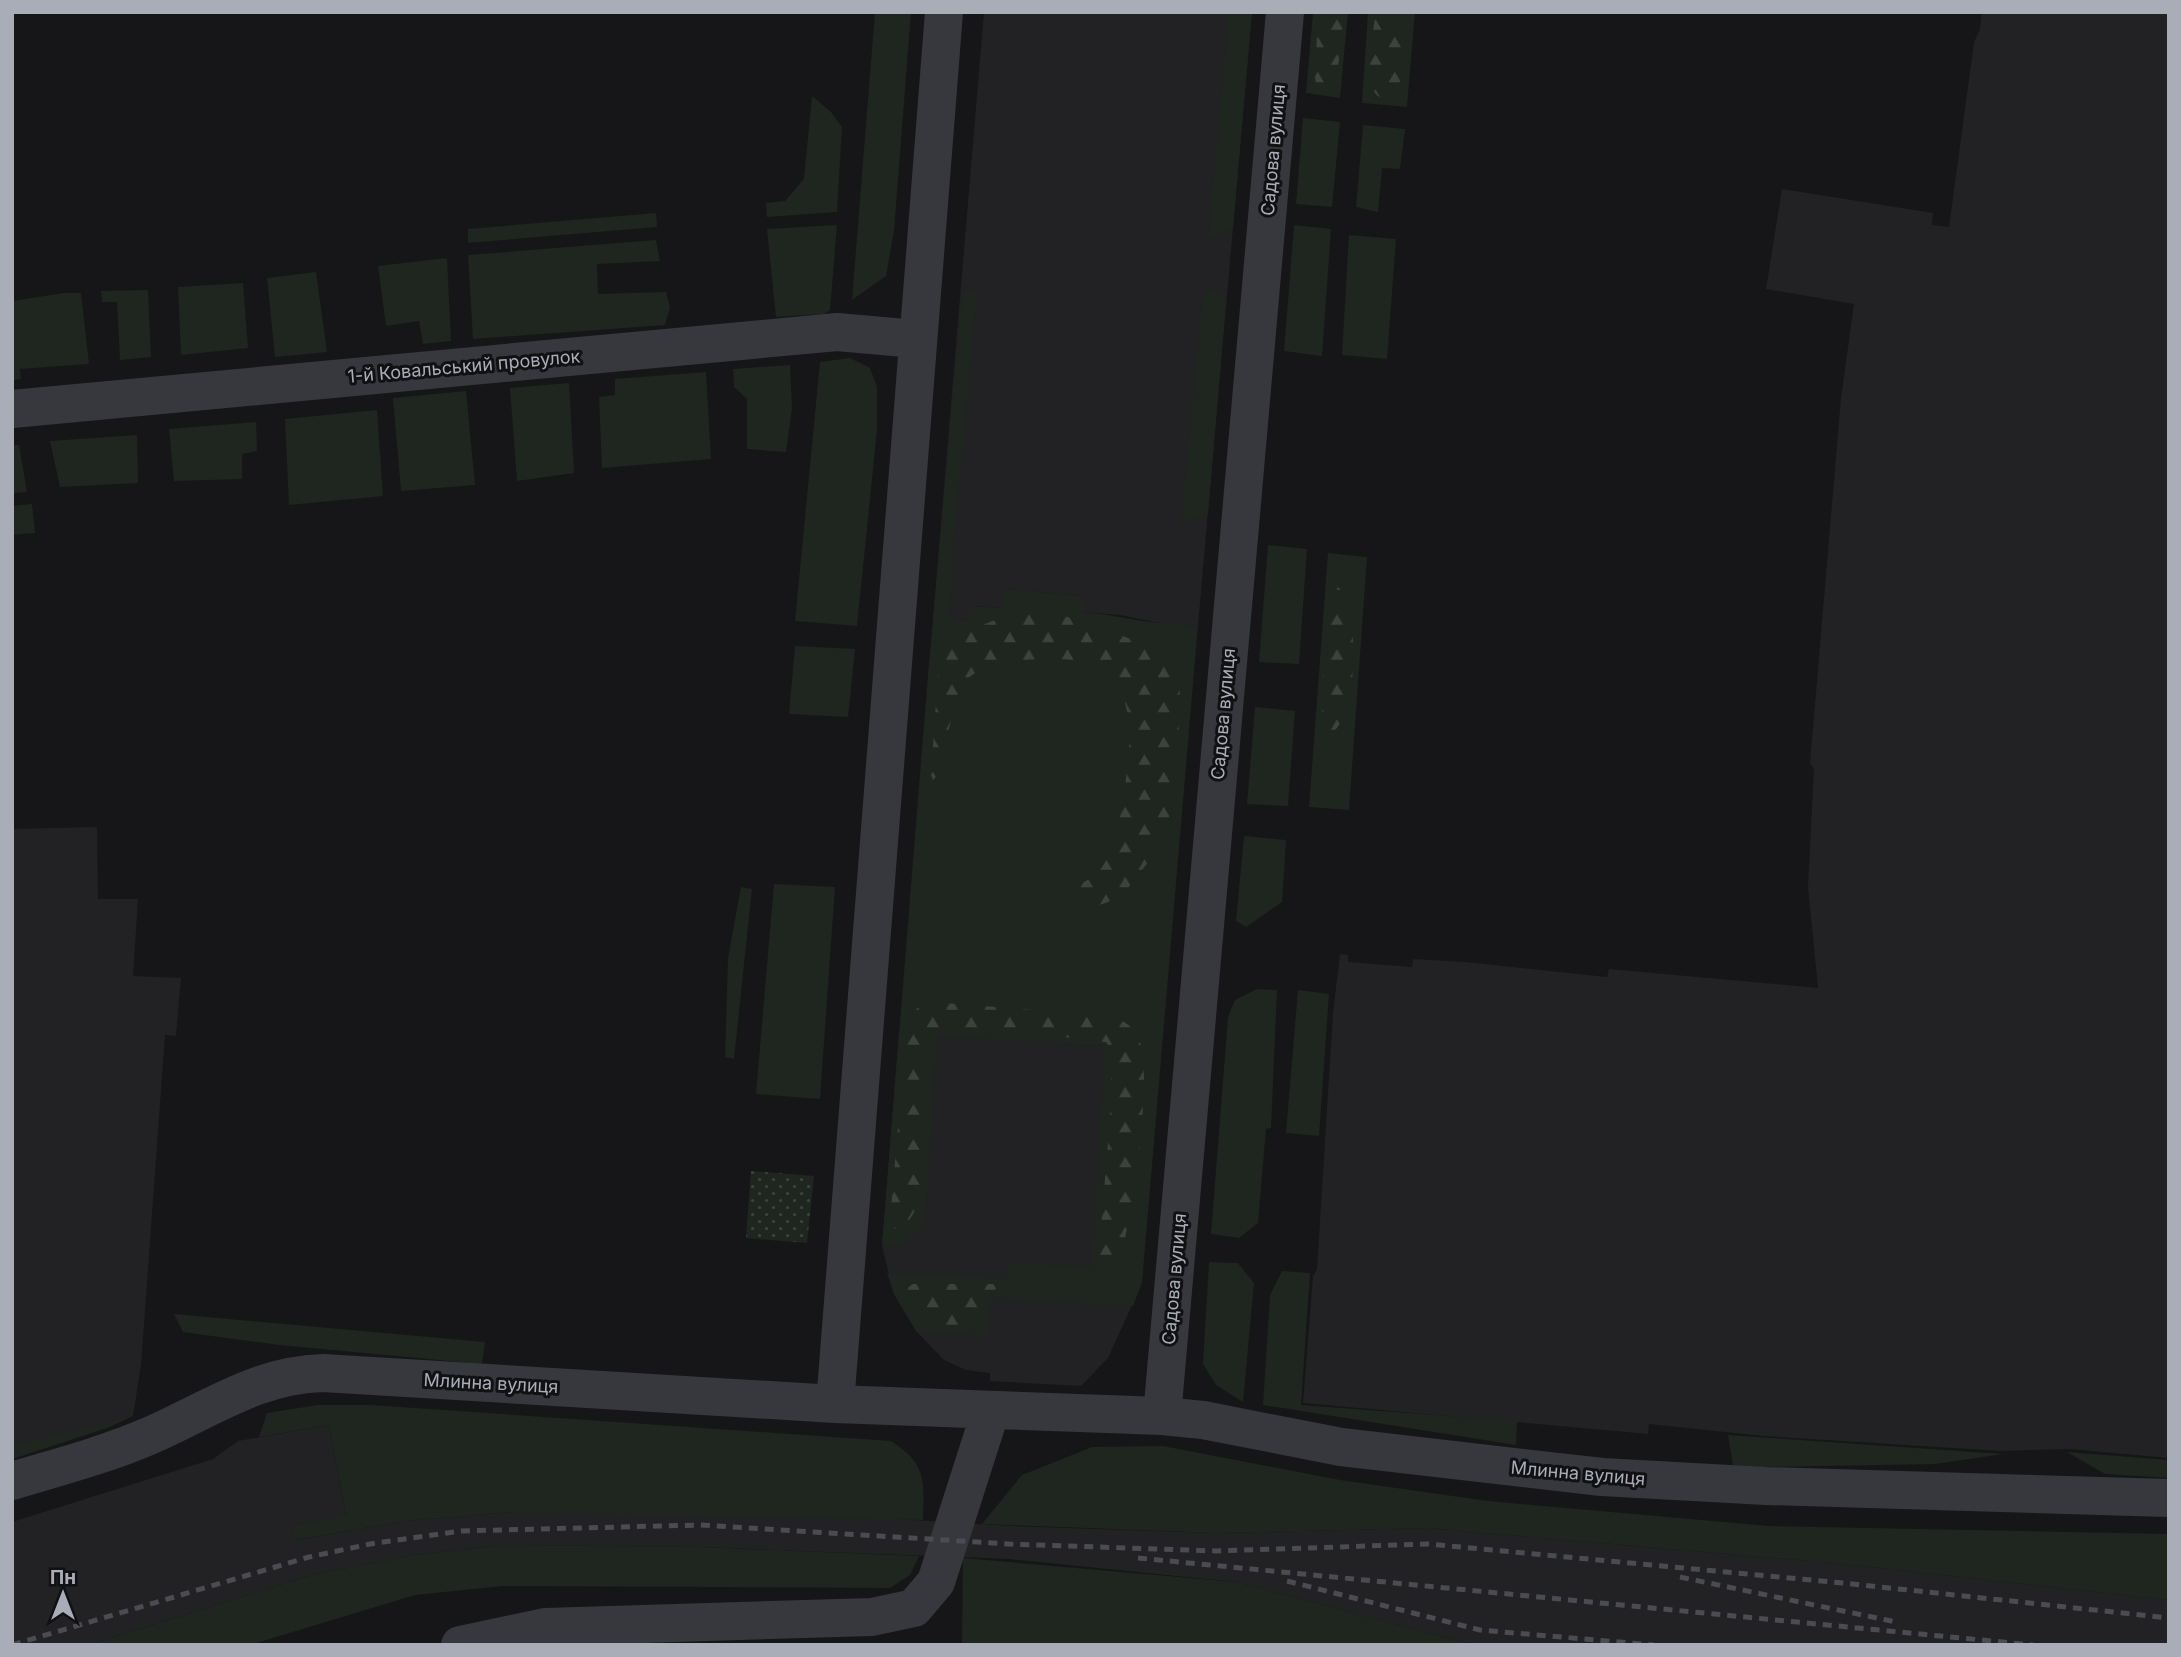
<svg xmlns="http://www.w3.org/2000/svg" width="2181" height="1657" viewBox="0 0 2181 1657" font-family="Inter,sans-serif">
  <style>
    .built { fill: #222225 }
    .grass { fill: #1e261f }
    .forest { fill: url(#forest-firs) }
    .park { fill: url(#park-dots) }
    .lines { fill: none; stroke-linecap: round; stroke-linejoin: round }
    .minor { stroke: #37383d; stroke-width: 38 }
    .rail { stroke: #4a4c52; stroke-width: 5; stroke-dasharray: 9 7; stroke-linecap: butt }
    .labels { text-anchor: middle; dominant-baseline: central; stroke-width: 6; stroke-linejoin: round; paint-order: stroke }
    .street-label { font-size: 18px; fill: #a8adb8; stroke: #111113 }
  </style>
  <defs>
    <pattern id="forest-firs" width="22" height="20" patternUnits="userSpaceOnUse" patternTransform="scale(1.75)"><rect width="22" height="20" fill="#1e261f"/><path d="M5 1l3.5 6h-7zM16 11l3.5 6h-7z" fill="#3c433d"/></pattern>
    <pattern id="park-dots" width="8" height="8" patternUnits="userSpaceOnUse" patternTransform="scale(1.75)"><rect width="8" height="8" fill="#1e261f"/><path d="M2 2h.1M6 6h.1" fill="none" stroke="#3c433d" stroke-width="1.8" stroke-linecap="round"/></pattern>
  </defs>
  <rect width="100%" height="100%" fill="#161618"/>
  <path class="built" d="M 984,12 L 1252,12 L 1198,625 L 1173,626 L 1120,615 L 1081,612 L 1082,596 L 1004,589 L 1004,608 L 970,606 L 968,621 L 933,619 Z
    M 1982,12 L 2169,12 L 2169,1458 L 2070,1449 L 2001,1451 L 1763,1436 L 1649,1424 L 1648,1434 L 1303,1403 L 1313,1276 L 1317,1269 L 1333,1013 L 1340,954 L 1348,955 L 1348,962 L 1412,967 L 1413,959 L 1465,962 L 1607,977 L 1609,969 L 1818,988 L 1808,887 L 1814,769 L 1810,763 L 1841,398 L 1854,304 L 1766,289 L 1782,189 L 1933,213 L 1932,225 L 1949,227 L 1974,42 L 1980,29 Z
    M 97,827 L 98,899 L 138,899 L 133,976 L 181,978 L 176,1036 L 165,1035 L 141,1365 L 133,1416 L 107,1428 L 12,1459 L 12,829 Z
    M 899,1032 L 1105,1046 L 1142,1283 L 1108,1358 L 1081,1386 L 990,1381 L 990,1373 L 966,1370 L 944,1360 L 916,1331 L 894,1294 L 882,1246 Z
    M 329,1425 L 346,1516 L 293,1526 L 296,1540 L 405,1521 L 511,1512 L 701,1507 L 1012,1526 L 1216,1533 L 1429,1528 L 1845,1564 L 2169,1600 L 2169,1645 L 1474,1645 L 1236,1582 L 1009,1559 L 699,1547 L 510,1545 L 414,1555 L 312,1575 L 89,1645 L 12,1645 L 12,1522 L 213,1459 L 238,1441 Z"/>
  <path class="grass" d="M 875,12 L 911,12 L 894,231 L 886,276 L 852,300 Z
    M 1229,12 L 1252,12 L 1233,227 L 1208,240 Z
    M 1313,12 L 1348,12 L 1340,98 L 1306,93 Z
    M 1368,12 L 1415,12 L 1407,107 L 1362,103 Z
    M 812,96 L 831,112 L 842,127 L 837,212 L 767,217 L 766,203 L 785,201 L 804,179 Z
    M 1303,118 L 1340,122 L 1332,207 L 1296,204 Z
    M 1363,125 L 1405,129 L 1400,169 L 1382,168 L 1378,212 L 1356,207 Z
    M 656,213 L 657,227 L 468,243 L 468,229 Z
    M 837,225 L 830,310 L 824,314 L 776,317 L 767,229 Z
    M 1294,225 L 1331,229 L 1322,356 L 1284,351 Z
    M 1349,235 L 1396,239 L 1387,359 L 1342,355 Z
    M 656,240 L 660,261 L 597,264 L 598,294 L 666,292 L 670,307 L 665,325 L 473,339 L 468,255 Z
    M 447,258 L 451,341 L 423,344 L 419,321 L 386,326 L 378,266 Z
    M 316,272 L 327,352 L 275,357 L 267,278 Z
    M 243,283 L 248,348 L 181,355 L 178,287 Z
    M 1203,288 L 1226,299 L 1208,514 L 1181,525 Z
    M 963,289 L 977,291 L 953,550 L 950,619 L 968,621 L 969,606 L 1003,608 L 1004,589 L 1082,596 L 1082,612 C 1121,615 1159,627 1198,625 L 1142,1283 L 1133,1306 L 991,1298 L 987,1336 L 916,1331 L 894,1294 L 887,1273 L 1007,1278 L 1009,1263 L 1092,1267 L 1105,1046 L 937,1036 L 925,1223 L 905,1245 L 882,1246 L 928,675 Z
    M 148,290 L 151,357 L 120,360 L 117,302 L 102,302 L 101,291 Z
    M 64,293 L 81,293 L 89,364 L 20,369 L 21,379 L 12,380 L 12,301 Z
    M 850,358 L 870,368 L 877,387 L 877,430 L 857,626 L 795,621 L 820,362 Z
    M 790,365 L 792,408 L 786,452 L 747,449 L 747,399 L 734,387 L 733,369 Z
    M 706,372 L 711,459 L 602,468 L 599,397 L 615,395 L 615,379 Z
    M 569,383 L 574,473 L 517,481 L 510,388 Z
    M 466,391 L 475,485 L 401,491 L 393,398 Z
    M 377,410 L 383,496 L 289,505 L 285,419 Z
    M 256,422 L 257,451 L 242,454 L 242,479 L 174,481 L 169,429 Z
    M 137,435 L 138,483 L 60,487 L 50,441 Z
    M 12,445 L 19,445 L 27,492 L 12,493 Z
    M 32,504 L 35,533 L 12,535 L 12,506 Z
    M 1268,545 L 1307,549 L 1299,664 L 1259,662 Z
    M 1328,553 L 1367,557 L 1349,810 L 1309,807 Z
    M 795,646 L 855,649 L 848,717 L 789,714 Z
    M 1255,707 L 1295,711 L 1288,806 L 1247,804 Z
    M 1244,836 L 1286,840 L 1282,902 L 1246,927 L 1236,921 Z
    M 774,884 L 835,887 L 820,1099 L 756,1094 Z
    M 741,887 L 752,889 L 734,1059 L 725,1057 L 728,958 Z
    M 1257,989 L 1277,990 L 1271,1128 L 1266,1129 L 1258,1223 L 1239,1238 L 1211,1234 L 1228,1017 L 1235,1000 Z
    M 1298,990 L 1329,994 L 1319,1136 L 1286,1133 Z
    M 1209,1262 L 1238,1263 L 1254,1283 L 1243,1402 L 1216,1385 L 1203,1364 Z
    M 1282,1271 L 1310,1273 L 1301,1405 L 1517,1421 L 1516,1445 L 1263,1405 L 1270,1295 Z
    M 174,1314 L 485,1342 L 482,1364 L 279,1345 L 183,1332 Z
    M 318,1405 L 371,1405 L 891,1441 C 927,1464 924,1481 923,1520 L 511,1512 L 405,1521 L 295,1540 L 293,1526 L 346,1515 L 329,1425 L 259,1437 L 267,1413 Z
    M 133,1416 L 107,1428 L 12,1459 L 12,1446 Z
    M 1728,1435 L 2003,1454 L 1935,1464 L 1763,1467 L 1733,1465 Z
    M 1163,1446 L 1340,1480 L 1488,1501 L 1769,1526 L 2169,1534 L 2169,1600 L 1845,1564 L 1429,1528 L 1216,1533 L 982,1524 L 1022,1475 L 1092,1447 Z
    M 2067,1452 L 2169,1460 L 2169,1478 L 2105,1474 Z
    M 510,1545 L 699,1547 L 919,1556 L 910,1575 L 890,1588 L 503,1586 L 415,1595 L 250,1645 L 89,1645 L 312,1575 L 414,1555 Z
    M 963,1558 L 1236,1582 L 1474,1645 L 962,1645 Z"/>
  <path class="forest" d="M 1318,12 L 1344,12 L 1336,87 L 1317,87 L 1315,78 Z
    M 1376,12 L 1404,12 L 1403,67 L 1397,95 L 1391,99 C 1385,98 1379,99 1375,93 C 1365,79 1373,30 1376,12 Z
    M 1338,587 L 1348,597 L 1350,605 C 1355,638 1359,719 1327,737 C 1316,722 1326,602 1338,587 Z
    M 1030,604 L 1151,646 C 1162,653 1172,660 1177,673 C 1186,701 1172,788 1169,821 L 1159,848 L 1121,897 L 1100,905 L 1077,903 L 1069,894 C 1079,883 1093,879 1102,867 C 1117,847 1120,816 1124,792 C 1139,698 1127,647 1018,661 C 1002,663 975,668 965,682 C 954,699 944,752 938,774 L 933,780 L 931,775 L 938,673 L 945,635 L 988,623 Z
    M 932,1002 L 1108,1016 C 1124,1020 1134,1026 1140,1042 C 1153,1078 1131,1233 1116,1271 L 1112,1273 L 1102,1263 L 1099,1253 L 1110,1118 L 1112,1050 L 1106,1042 C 1072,1039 958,1019 933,1034 C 905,1070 948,1217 894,1229 L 891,1209 L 906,1033 L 916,1009 Z
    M 913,1284 L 994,1284 L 1001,1285 L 986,1296 L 975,1324 C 958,1331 925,1326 912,1311 C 907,1305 905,1297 902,1291 Z"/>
  <path class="park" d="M 751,1171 L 814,1176 L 807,1243 L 746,1238 Z"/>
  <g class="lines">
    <path class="minor" d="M 12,409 L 837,332 L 916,339
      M 835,1404 L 944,12
      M 1162,1416 L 1285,12
      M 12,1481 C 58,1467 105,1455 149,1436 C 209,1410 256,1375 323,1373 L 835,1404 L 1162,1416 L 1203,1420 L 1341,1447 L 1602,1477 L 1766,1486 L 2169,1498
      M 460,1645 L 545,1627 L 872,1617 L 914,1608 L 936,1582 L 991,1410"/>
    <path class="rail" d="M 1138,1558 L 2033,1645
      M 1680,1577 L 1896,1622
      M 1287,1581 L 1480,1630 L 1654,1645
      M 12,1645 L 309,1557 L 370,1544 L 461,1531 L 700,1525 L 1009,1544 L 1216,1551 L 1429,1544 L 1843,1583 L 2169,1618"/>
  </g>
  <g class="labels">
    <g class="street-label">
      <text transform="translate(1273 150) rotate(-85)">Садова вулиця</text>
      <text transform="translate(464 366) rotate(-5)">1-й Ковальський провулок</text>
      <text transform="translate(1223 714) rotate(-85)">Садова вулиця</text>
      <text transform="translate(1174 1279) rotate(-85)">Садова вулиця</text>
      <text transform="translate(491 1383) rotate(3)">Млинна вулиця</text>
      <text transform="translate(1578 1473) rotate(5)">Млинна вулиця</text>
    </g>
  </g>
  <rect width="2181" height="1657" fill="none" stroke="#a8adb8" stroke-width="28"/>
  <g transform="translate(63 1594)" stroke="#111113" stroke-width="5" paint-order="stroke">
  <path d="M0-5L12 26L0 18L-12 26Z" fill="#a8adb8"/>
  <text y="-10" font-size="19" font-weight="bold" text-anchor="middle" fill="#a8adb8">Пн</text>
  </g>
</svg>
